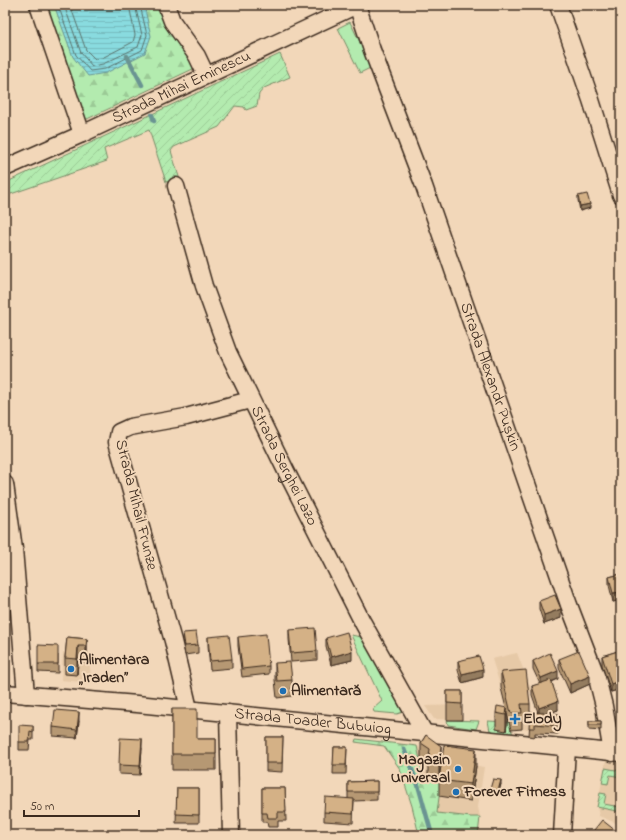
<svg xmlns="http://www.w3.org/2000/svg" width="626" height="840" viewBox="0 0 626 840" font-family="'Indie Flower',sans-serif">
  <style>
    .built { fill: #e6c9a7 }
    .green { fill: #b3ebaf; stroke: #778a66 }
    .forest { fill: url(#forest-firs); stroke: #778a66 }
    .garden { fill: url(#garden-furrows); stroke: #778a66 }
    .water { fill: url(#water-rules); stroke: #6a9492 }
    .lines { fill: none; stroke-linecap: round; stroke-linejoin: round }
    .shore { stroke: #5a716b; stroke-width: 1 }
    .stream { stroke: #6a9492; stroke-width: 4.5 }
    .street-casing { stroke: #3b2a1e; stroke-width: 19 }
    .street { stroke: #f2d7b9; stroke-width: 16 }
    .wall { fill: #b69873; stroke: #3b2a1e }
    .shaded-wall { fill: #947c5e; stroke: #3b2a1e }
    .building { fill: #d4b186; stroke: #3b2a1e }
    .poi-dot { fill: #1f6fb2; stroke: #f2d7b9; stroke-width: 1.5 }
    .labels { text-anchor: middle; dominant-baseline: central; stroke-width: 4; stroke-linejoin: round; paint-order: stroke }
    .street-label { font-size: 16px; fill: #3b2a1e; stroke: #f2d7b9 }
    .poi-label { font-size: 16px; font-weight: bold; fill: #3b2a1e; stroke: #f2d7b9; text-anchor: start }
  </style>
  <defs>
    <pattern id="forest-firs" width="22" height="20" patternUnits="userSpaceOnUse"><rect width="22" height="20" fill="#b3ebaf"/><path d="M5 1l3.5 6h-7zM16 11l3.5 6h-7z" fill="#9bca96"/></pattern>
    <pattern id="garden-furrows" width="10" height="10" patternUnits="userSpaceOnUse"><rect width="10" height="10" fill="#b3ebaf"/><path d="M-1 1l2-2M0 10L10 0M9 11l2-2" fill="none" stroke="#9bca96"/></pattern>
    <pattern id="water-rules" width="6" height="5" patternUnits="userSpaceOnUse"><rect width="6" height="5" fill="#89dbdf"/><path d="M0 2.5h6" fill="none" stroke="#77bcbf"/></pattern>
  </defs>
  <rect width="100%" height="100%" fill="#f2d7b9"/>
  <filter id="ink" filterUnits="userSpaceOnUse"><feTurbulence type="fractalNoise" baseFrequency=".025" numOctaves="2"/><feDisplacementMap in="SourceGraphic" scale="8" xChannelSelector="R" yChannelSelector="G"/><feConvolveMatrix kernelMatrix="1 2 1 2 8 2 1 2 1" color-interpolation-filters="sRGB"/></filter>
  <g filter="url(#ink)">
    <path class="built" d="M 63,652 L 88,653 L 92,683 L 61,680 Z
      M 517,653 L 532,692 L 527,693 L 530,720 L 530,729 L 511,730 L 501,688 L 492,659 Z
      M 462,705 L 462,720 L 434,719 L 425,706 Z
      M 417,746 L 441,762 L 444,761 L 484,767 L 478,807 L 480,817 L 471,817 L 437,813 L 441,782 L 424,779 Z
      M 606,760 L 621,762 L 621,825 L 599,816 L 597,807 Z"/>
    <path class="green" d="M 350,22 L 372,67 L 360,73 L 338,28 Z
      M 351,635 L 361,637 L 403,712 L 397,714 L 374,712 L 373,709 L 382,701 Z
      M 447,720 L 479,721 L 476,729 L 448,725 Z"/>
    <path class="forest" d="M 43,5 L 159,5 L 195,68 L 85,120 Z
      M 356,739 L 417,746 L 424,779 L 441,782 L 437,813 L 471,817 L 480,817 L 478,835 L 419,835 L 412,806 L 400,769 L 384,746 L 355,742 Z"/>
    <path class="garden" d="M 280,54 L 290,77 L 264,88 L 259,94 L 257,106 L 246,110 L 244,107 L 235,106 L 219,127 L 174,147 L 171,151 L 180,180 L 166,182 L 149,130 L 104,149 L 107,161 L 5,196 L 5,183 Z
      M 488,721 L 509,722 L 513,735 L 490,731 Z
      M 605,768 L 621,771 L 621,777 L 610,775 L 608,784 L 602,783 Z
      M 600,793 L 606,794 L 604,804 L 620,807 L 621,801 L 621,812 L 597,807 Z"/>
    <path class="water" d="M 54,5 L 144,5 L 151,36 L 145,53 L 106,73 L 88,76 L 73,57 Z"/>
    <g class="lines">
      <path class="shore" d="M 58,5 L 76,55 L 90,71 L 105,69 L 142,50 L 147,35 L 140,5
        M 64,5 L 81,53 L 92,66 L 103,64 L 138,47 L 142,35 L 135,5
        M 70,5 L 86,50 L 95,59 L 102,58 L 133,42 L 135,35 L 129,5"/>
      <path class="stream" d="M 127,56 L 142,85
        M 152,115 L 154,121
        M 404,749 L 418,785 L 432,835"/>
      <defs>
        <g id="street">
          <path d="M 38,5 L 82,134"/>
          <path d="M 166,5 L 172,21 L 197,56 L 206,75"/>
          <path id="s1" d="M 357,5 L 372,50 L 424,186 L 569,605 L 597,678 L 604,706 L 612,753"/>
          <path d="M 558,5 L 591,100 L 621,195"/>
          <path id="s2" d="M 5,168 L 82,134 L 357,5"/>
          <path id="s3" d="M 176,186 L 204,286 L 228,352 L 286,471 L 363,623 L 424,732"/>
          <path d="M 5,484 L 14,549 L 26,695"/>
          <path id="s4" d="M 5,693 L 137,704 L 621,753"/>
          <path d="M 189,709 L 173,641 L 117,442 L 119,432 L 130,427 L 186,417 L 250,400"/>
          <path d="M 228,713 L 231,835"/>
          <path d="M 562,835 L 567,748"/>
        </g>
      </defs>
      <use href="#street" class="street-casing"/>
      <use href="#street" class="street"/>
    </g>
    <path class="wall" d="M 578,196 L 590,208 L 580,211 L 578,200 Z
      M 621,574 L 621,600 L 613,602 L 609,585 L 609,577 Z
      M 539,601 L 561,618 L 544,624 L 539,609 Z
      M 289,630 L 317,651 L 317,660 L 291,662 L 289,639 Z
      M 183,633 L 198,645 L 198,653 L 185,655 L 183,642 Z
      M 67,637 L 87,639 L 87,655 L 86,663 L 78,662 L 77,675 L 65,674 L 65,658 Z
      M 208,637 L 232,659 L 232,668 L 210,670 L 208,645 Z
      M 238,637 L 269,666 L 269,674 L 242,677 L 238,646 Z
      M 326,638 L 352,660 L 331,665 L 326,646 Z
      M 621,650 L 621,674 L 620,674 L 621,676 L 621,689 L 611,692 L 602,665 L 602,656 Z
      M 58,655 L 58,673 L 38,672 L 38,664 Z
      M 559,659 L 590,684 L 570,693 L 559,668 Z
      M 458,661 L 483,677 L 462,683 L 458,670 Z
      M 533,661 L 558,679 L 552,682 L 558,710 L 549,713 L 559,723 L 558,734 L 535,733 L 535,737 L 529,736 L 530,720 L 522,720 L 522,729 L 511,730 L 507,714 L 507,724 L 506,731 L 496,729 L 496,713 L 506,708 L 501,688 L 501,672 L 530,704 L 530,712 L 538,712 L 532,695 L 532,686 L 540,684 L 533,669 Z
      M 275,663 L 292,680 L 292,696 L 277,698 L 275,680 Z
      M 447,691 L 462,691 L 462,720 L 447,720 Z
      M 172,709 L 197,739 L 216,739 L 216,770 L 172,770 Z
      M 79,721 L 77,738 L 53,736 L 53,727 Z
      M 589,721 L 601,721 L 601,730 L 589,729 Z
      M 33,726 L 33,740 L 30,740 L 29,750 L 19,750 L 19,742 Z
      M 426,735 L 441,762 L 439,781 L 428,780 L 428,764 L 421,759 L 421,743 Z
      M 266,737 L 283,737 L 282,772 L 266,771 Z
      M 334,747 L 347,747 L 346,774 L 333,774 Z
      M 142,748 L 140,775 L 119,774 L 119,765 Z
      M 476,766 L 471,801 L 439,796 L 439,780 Z
      M 377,781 L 377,800 L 354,801 L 353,823 L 324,821 L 324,812 L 348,799 L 348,782 Z
      M 501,784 L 498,795 L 490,793 L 490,789 Z
      M 177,788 L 199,788 L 199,823 L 176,823 Z
      M 262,788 L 285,788 L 286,821 L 278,821 L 278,827 L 268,827 L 267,822 L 262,822 Z"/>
    <path class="shaded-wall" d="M 590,204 L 590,208 L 580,211 L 580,206 Z
      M 621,592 L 621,600 L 613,602 L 613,593 Z
      M 561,609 L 561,618 L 544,624 L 544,615 Z
      M 87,639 L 87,655 L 86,663 L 86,646 Z
      M 78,646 L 78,662 L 77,675 L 77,659 Z
      M 352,651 L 352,660 L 331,665 L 331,657 Z
      M 621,665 L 621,674 L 618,675 L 618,666 Z
      M 483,669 L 483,677 L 462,683 L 462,674 Z
      M 558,671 L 558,679 L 541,686 L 541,678 Z
      M 590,676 L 590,684 L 570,693 L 570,684 Z
      M 621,680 L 621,689 L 611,692 L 611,684 Z
      M 558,701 L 558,710 L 539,717 L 539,708 Z
      M 507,708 L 507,724 L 506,731 L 506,715 Z
      M 79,712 L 79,721 L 77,738 L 77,730 Z
      M 559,714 L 559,723 L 558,734 L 558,726 Z
      M 142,739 L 142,748 L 140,775 L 140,766 Z
      M 441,746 L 441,762 L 439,781 L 439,765 Z
      M 476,749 L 476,766 L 471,801 L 471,784 Z
      M 501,780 L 501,784 L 498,795 L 498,791 Z"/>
    <path class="building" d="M 587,194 L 590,204 L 580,206 L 578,196 Z
      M 621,574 L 621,592 L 613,593 L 609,577 Z
      M 555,595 L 561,609 L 544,615 L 539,601 Z
      M 315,628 L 317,651 L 291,653 L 289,630 Z
      M 196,632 L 198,645 L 185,646 L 183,633 Z
      M 347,632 L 352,651 L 331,657 L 326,638 Z
      M 266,634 L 269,666 L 242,669 L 238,637 Z
      M 229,635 L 232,659 L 210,661 L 208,637 Z
      M 67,637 L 87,639 L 86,646 L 78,646 L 77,659 L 65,658 Z
      M 38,645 L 58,646 L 58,664 L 38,664 Z
      M 621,650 L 621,665 L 618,666 L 621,676 L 621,680 L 611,684 L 602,656 Z
      M 579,651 L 590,676 L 570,684 L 559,659 Z
      M 550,653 L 558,671 L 541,678 L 533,661 Z
      M 479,656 L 483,669 L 462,674 L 458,661 Z
      M 290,662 L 292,680 L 277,681 L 275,663 Z
      M 526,670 L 530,704 L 521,704 L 522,713 L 511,713 L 501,672 Z
      M 551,680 L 558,701 L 539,708 L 532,686 Z
      M 447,691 L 462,691 L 462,704 L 447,703 Z
      M 497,706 L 507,708 L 506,715 L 496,713 Z
      M 172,709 L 197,709 L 197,739 L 216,739 L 216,754 L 172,754 Z
      M 55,710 L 79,712 L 77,730 L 53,727 Z
      M 530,712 L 559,714 L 558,726 L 535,724 L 535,728 L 529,728 Z
      M 589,721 L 601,721 L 601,725 L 589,725 Z
      M 19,725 L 33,726 L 33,732 L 30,731 L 29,742 L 19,742 Z
      M 426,735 L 441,746 L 439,765 L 428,763 L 430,749 L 421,743 Z
      M 266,737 L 283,737 L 282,763 L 266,763 Z
      M 120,738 L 142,739 L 140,766 L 119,765 Z
      M 444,745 L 476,749 L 471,784 L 439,780 Z
      M 334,747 L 347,747 L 346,765 L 333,765 Z
      M 493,779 L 501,780 L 498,791 L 490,789 Z
      M 377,781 L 377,792 L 348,792 L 348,782 Z
      M 177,788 L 199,788 L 199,815 L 176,814 Z
      M 262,788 L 285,788 L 286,812 L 278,812 L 278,818 L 268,818 L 267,813 L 262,813 Z
      M 325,797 L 354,799 L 353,814 L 324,812 Z
      M 602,820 L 621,835 L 590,835 Z
      M 251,834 L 295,834 L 295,835 L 251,835 Z"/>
  </g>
  <g class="poi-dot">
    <circle cx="71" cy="669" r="4"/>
    <circle cx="283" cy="691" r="4"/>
    <path d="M513 713h4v4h4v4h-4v4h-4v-4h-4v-4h4z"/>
    <circle cx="458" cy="769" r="4"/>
    <circle cx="456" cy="792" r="4"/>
  </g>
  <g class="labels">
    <g class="street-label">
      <text stroke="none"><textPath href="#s2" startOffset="194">Strada Mihai Eminescu</textPath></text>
      <text stroke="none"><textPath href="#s1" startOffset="395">Strada Alexandr Pușkin</textPath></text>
      <text stroke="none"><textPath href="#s3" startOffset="301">Strada Serghei Lazo</textPath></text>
      <text transform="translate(136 505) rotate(76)">Strada Mihail Frunze</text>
      <text stroke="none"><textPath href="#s4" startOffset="309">Strada Toader Bubuiog</textPath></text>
    </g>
    <g class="poi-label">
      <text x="79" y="660">Alimentara<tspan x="79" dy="18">„Iraden”</tspan></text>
      <text x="291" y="691">Alimentară</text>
      <text x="523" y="719">Elody</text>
      <text x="450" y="760" text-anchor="end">Magazin<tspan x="450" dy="18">Universal</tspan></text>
      <text x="464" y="792">Forever Fitness</text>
    </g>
  </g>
  <rect width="626" height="840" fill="none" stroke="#f2d7b9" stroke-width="20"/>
  <rect x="10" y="10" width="606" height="820" fill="none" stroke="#3b2a1e" stroke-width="1.5" filter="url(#ink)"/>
  <path d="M24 810v6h115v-6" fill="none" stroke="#3b2a1e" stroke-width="2"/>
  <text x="30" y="810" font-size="12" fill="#3b2a1e" stroke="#f2d7b9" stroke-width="3" paint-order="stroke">50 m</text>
</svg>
